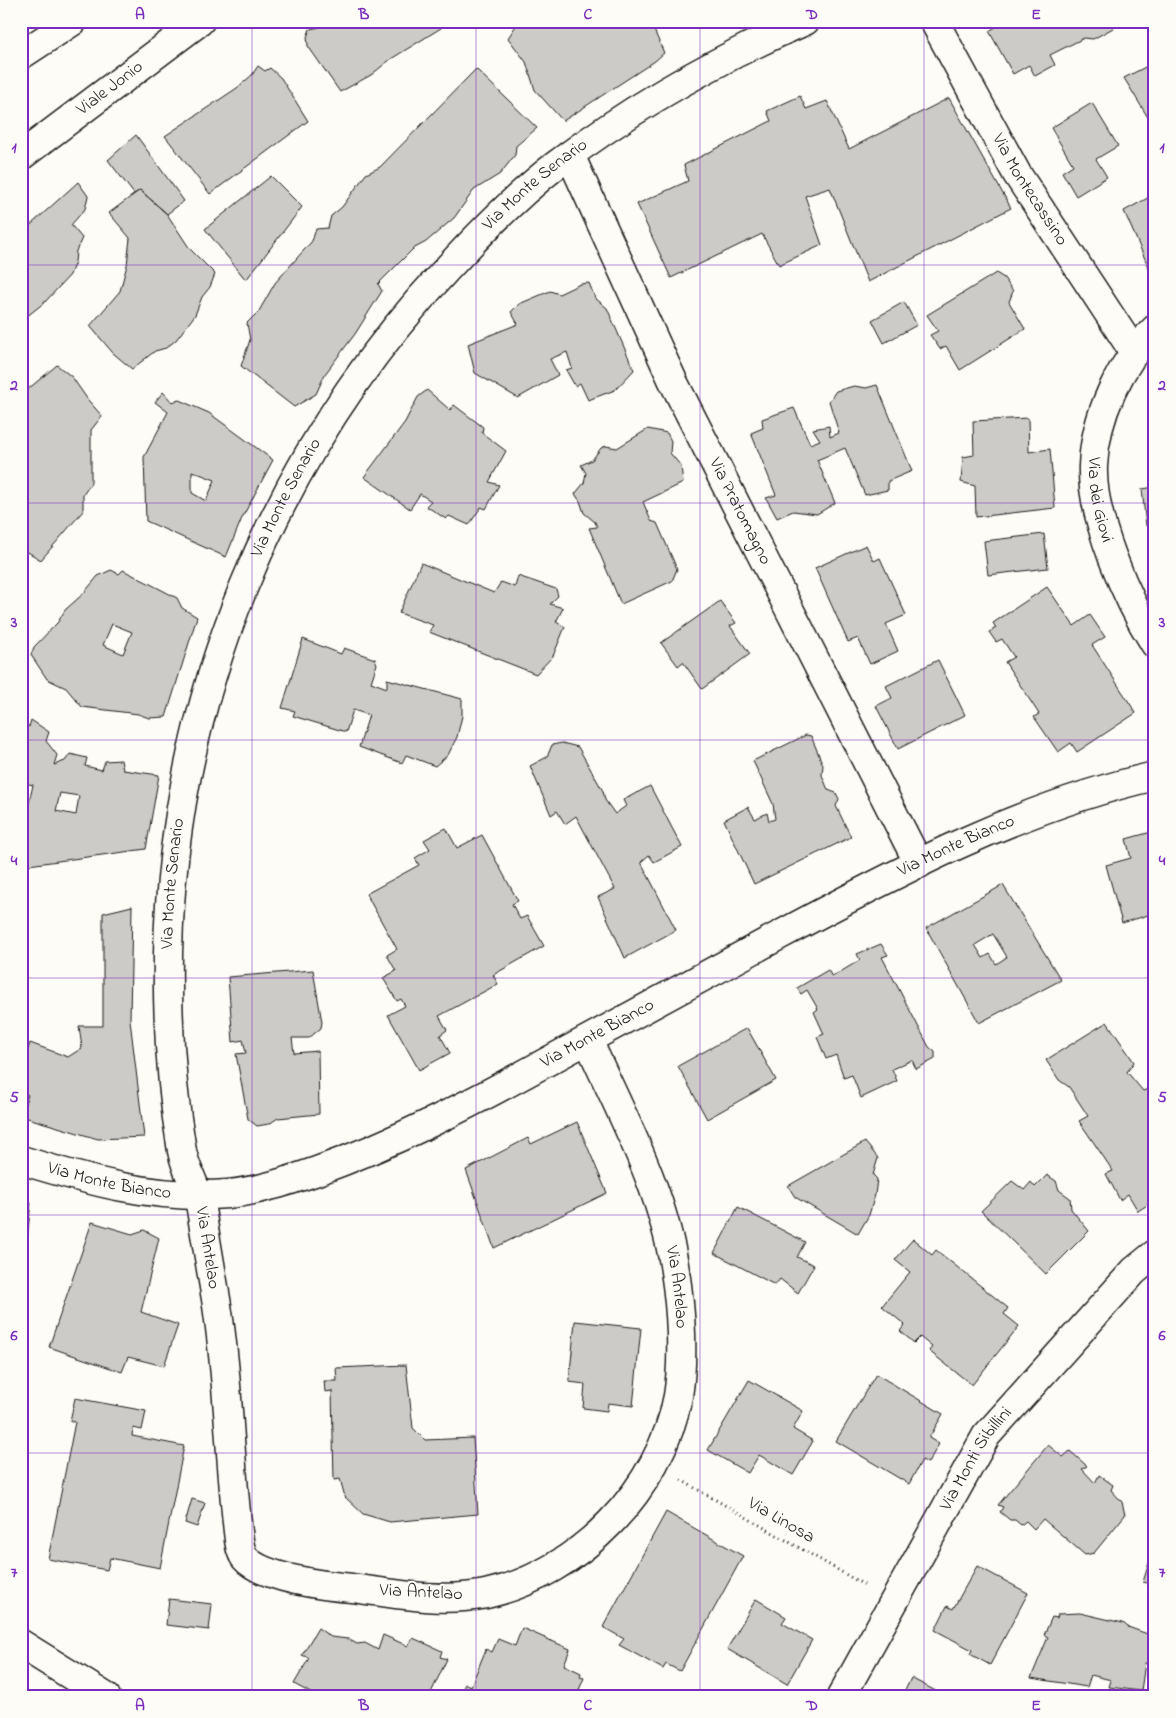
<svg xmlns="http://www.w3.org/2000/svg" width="1176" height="1718" viewBox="0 0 1176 1718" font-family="'Indie Flower',sans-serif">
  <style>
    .building { fill: #cccbc8; stroke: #1c1c1c; fill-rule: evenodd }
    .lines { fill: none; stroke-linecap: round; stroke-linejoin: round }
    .street-casing { stroke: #1c1c1c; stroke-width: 31 }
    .secondary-casing { stroke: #1c1c1c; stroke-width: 31 }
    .primary-casing { stroke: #1c1c1c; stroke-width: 31 }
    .path { stroke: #1c1c1c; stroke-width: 3; stroke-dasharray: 1 4; stroke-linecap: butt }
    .street { stroke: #fdfcf7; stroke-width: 28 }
    .secondary { stroke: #fdfcf7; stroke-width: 28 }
    .primary { stroke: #fdfcf7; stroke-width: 28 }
    .grid { fill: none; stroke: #7b2cbf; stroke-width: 1; stroke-opacity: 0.55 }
    .labels { text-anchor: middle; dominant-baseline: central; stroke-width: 4; stroke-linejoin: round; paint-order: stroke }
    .street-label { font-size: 18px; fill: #1c1c1c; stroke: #fdfcf7 }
    .neatline { fill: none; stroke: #7b2cbf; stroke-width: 2 }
    .grid-label { font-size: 16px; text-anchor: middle; font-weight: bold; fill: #7b2cbf }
  </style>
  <rect width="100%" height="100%" fill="#fdfcf7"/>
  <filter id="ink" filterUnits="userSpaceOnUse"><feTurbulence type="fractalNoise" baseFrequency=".02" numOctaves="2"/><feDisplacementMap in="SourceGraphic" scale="10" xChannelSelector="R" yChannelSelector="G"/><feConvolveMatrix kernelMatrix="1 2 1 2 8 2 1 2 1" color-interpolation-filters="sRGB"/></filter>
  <g filter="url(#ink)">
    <path class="building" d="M 328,21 L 436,21 L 441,28 L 391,59 L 371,75 L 340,92 L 308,46 L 307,37 L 310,29 L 320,27 Z
      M 519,21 L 650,21 L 664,53 L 655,61 L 563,121 L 535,90 L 526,62 L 508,38 Z
      M 1006,21 L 1126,21 L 1093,39 L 1084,38 L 1050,55 L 1055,65 L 1035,76 L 1029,65 L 1013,74 L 989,31 Z
      M 1155,62 L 1155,129 L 1124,78 Z
      M 258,66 L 265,71 L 270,68 L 281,78 L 308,121 L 210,194 L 165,136 L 237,88 L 252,75 Z
      M 476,69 L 537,128 L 516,146 L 515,155 L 500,174 L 474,190 L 454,218 L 426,242 L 413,249 L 378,284 L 382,291 L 355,334 L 325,374 L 316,394 L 294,407 L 241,366 L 250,340 L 247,323 L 259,311 L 275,283 L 312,241 L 316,229 L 328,228 L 331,216 L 342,207 L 366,174 L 380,167 Z
      M 800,96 L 806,109 L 827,101 L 849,149 L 949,98 L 1011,208 L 868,282 L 830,188 L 805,196 L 822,245 L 779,265 L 762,234 L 671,278 L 637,204 L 688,181 L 684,165 L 771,121 L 767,111 Z
      M 1092,103 L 1118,146 L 1096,159 L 1107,177 L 1076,196 L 1062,172 L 1073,165 L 1051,128 Z
      M 136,135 L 184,201 L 167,214 L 140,190 L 134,194 L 108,160 Z
      M 271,176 L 302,207 L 246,280 L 205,229 Z
      M 78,182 L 88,196 L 85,209 L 71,225 L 82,238 L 76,251 L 75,262 L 70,275 L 45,302 L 21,321 L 21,230 L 25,230 Z
      M 140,190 L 167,214 L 190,249 L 215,274 L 210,287 L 202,297 L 195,315 L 176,340 L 166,348 L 155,351 L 132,369 L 113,353 L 90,326 L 120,291 L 127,265 L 130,238 L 109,213 Z
      M 1155,194 L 1155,264 L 1149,268 L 1124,211 Z
      M 996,273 L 1004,278 L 1013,291 L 1009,302 L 1025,329 L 960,370 L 946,346 L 940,349 L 930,335 L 938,331 L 927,315 Z
      M 589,283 L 595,298 L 607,308 L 634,370 L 615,390 L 588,400 L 580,383 L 575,386 L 566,370 L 572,368 L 567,352 L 550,359 L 558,375 L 518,398 L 475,373 L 468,344 L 518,324 L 511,312 L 519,304 L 550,291 L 559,294 L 580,284 Z
      M 904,302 L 917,325 L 884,343 L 872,320 Z
      M 57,365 L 72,377 L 88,400 L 102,416 L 91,430 L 91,483 L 83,495 L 83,511 L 41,560 L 21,548 L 21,395 Z
      M 877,385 L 912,471 L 888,481 L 888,490 L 865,495 L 845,448 L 817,460 L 835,503 L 817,514 L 793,511 L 777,518 L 766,498 L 776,495 L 751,433 L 763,428 L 762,419 L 794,408 L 810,444 L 820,440 L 813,429 L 829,426 L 830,437 L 839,433 L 829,401 L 836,391 L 854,386 L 866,388 Z
      M 427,390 L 450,410 L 454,405 L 483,427 L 482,433 L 506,451 L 489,482 L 499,485 L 486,509 L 481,507 L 469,525 L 449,516 L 446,519 L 426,506 L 431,501 L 420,494 L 410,509 L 364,477 L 405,422 L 418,397 Z
      M 163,392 L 172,402 L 179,400 L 209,413 L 273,460 L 242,518 L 226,557 L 146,521 L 144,457 L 168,412 L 155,402 ZM 192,471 L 215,480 L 206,501 L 192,493 Z
      M 1028,418 L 1029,452 L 1050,449 L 1055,508 L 976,517 L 975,486 L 961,482 L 963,457 L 974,455 L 973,421 Z
      M 648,429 L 667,433 L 671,441 L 670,453 L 681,466 L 683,483 L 643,502 L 651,521 L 657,523 L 677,569 L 672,581 L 621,604 L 589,528 L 597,527 L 595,522 L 584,513 L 580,501 L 575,494 L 584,483 L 586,473 L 581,465 L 592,460 L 601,448 L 606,446 L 617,448 Z
      M 1155,487 L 1155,525 L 1146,526 L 1142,489 Z
      M 1044,534 L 1048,568 L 988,575 L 984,541 Z
      M 866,545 L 874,561 L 880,558 L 906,615 L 886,624 L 898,651 L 870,664 L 858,638 L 848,642 L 815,568 Z
      M 421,563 L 494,593 L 501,582 L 515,587 L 518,576 L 556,589 L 558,596 L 550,604 L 563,608 L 556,622 L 565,627 L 553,656 L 536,674 L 429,632 L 433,625 L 399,613 Z
      M 111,570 L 119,574 L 123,570 L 160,589 L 177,598 L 182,608 L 197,617 L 166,717 L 149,718 L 138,714 L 82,707 L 66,688 L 47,679 L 31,655 L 34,647 L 58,622 L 65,610 L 83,594 L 98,576 ZM 112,624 L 132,632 L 123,654 L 103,645 Z
      M 1047,587 L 1074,626 L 1090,615 L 1105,637 L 1092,645 L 1136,713 L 1077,752 L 1071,743 L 1058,752 L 1034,717 L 1039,714 L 1005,662 L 1014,657 L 1002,639 L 996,642 L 989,632 L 996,628 L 993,623 Z
      M 720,601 L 736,623 L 730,626 L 750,654 L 702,689 L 683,662 L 678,666 L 661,643 Z
      M 303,639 L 341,654 L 344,648 L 375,659 L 377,664 L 371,682 L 387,688 L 387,679 L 462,699 L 462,716 L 457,737 L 448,755 L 435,766 L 406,755 L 402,763 L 359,747 L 369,715 L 353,710 L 346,732 L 293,716 L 295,711 L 282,708 Z
      M 938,660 L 965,715 L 898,749 L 876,706 L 892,698 L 886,686 Z
      M 21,718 L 29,727 L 31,720 L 49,732 L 46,741 L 57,755 L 54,765 L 65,761 L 70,754 L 87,758 L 85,766 L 102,770 L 105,761 L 121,760 L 123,770 L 159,775 L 146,849 L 21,866 L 21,819 L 25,820 L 33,785 L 21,782 ZM 60,793 L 79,796 L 76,815 L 56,811 Z
      M 806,735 L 811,736 L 823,765 L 822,775 L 828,790 L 836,793 L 839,799 L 836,806 L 851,837 L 754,884 L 724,820 L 748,807 L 755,819 L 767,813 L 769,821 L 775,819 L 773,804 L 753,761 Z
      M 562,743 L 578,747 L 603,791 L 605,800 L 615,814 L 626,806 L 623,800 L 650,786 L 682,847 L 654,862 L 649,855 L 641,862 L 676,930 L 625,958 L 598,897 L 615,889 L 576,816 L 565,824 L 557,811 L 551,815 L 530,766 L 547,757 L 552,745 Z
      M 446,828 L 457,848 L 482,835 L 518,901 L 512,904 L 520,919 L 527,916 L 544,946 L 493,975 L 498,984 L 439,1016 L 447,1030 L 440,1035 L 450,1053 L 419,1070 L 388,1015 L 405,1006 L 401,999 L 397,1001 L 383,978 L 396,971 L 387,955 L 397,949 L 366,894 L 419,865 L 415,858 L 430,849 L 424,840 Z
      M 1155,831 L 1155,913 L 1122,923 L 1106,865 L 1131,858 L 1126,839 Z
      M 1003,885 L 1061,980 L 979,1023 L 926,928 ZM 993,934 L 1007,957 L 996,964 L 990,954 L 983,958 L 975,945 Z
      M 132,906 L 130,1020 L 144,1137 L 98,1139 L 21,1116 L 28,1095 L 21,1091 L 21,1071 L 30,1043 L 68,1057 L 82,1048 L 79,1026 L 103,1026 L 103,913 Z
      M 881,944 L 888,955 L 882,957 L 929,1047 L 935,1052 L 935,1059 L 916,1069 L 912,1060 L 892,1069 L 897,1081 L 861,1098 L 852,1075 L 844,1078 L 836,1055 L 826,1059 L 817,1037 L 824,1034 L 814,1012 L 818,1009 L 807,990 L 801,994 L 797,988 L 828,970 L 832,977 L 860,960 L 857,954 Z
      M 313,970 L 322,1022 L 321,1028 L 309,1038 L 292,1038 L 294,1053 L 318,1051 L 319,1114 L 278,1118 L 269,1124 L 257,1126 L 248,1119 L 236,1054 L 246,1053 L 243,1040 L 233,1042 L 228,977 Z
      M 1107,1022 L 1134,1062 L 1127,1072 L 1143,1091 L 1149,1089 L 1155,1097 L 1155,1200 L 1138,1211 L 1128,1194 L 1120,1200 L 1106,1174 L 1113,1171 L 1079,1121 L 1088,1116 L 1069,1087 L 1059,1080 L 1046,1060 Z
      M 747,1028 L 776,1080 L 707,1119 L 678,1066 Z
      M 577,1122 L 607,1193 L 494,1248 L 466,1170 L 528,1138 L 531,1144 Z
      M 865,1142 L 878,1158 L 873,1175 L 877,1179 L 875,1195 L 869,1215 L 858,1234 L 795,1197 L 788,1186 Z
      M 1047,1175 L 1056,1181 L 1059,1190 L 1070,1198 L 1071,1209 L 1089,1231 L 1046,1274 L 981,1211 L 1012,1181 L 1024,1190 L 1031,1182 L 1035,1187 Z
      M 21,1198 L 31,1202 L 27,1240 L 21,1255 Z
      M 738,1207 L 805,1242 L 797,1257 L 814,1265 L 798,1293 L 780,1279 L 775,1285 L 714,1253 Z
      M 92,1222 L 132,1234 L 144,1230 L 159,1238 L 141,1312 L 178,1325 L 164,1366 L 128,1357 L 122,1372 L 49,1347 Z
      M 913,1239 L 932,1255 L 936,1250 L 1008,1308 L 1004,1314 L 1019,1326 L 972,1385 L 929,1351 L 932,1347 L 920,1337 L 914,1343 L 900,1331 L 905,1325 L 882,1306 L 910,1272 L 895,1260 Z
      M 575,1321 L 641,1328 L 633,1406 L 608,1403 L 607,1411 L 583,1408 L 585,1384 L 569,1382 Z
      M 406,1365 L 413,1428 L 425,1440 L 473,1438 L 478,1514 L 390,1522 L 363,1514 L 345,1497 L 340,1479 L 334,1480 L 332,1391 L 325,1392 L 324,1381 L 337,1381 L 336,1368 Z
      M 876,1374 L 943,1414 L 929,1438 L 939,1444 L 928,1463 L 922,1460 L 909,1484 L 836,1441 Z
      M 749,1380 L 803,1411 L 793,1429 L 813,1441 L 793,1475 L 759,1455 L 748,1473 L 708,1450 Z
      M 75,1398 L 146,1411 L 142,1430 L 133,1428 L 132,1436 L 184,1446 L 160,1568 L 110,1558 L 107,1570 L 48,1559 L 75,1422 L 70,1421 Z
      M 1048,1445 L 1063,1457 L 1070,1451 L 1087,1466 L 1082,1469 L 1095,1483 L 1099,1475 L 1113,1485 L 1111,1490 L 1122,1502 L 1125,1515 L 1094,1553 L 1085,1555 L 1043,1519 L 1034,1529 L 1026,1521 L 1021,1525 L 1015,1520 L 1010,1520 L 1000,1512 L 1003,1507 L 998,1505 Z
      M 192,1499 L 205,1503 L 197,1527 L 185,1523 Z
      M 666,1512 L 743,1556 L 680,1671 L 666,1664 L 663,1669 L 619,1645 L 624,1639 L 603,1627 Z
      M 1154,1547 L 1155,1547 L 1155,1585 L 1143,1582 Z
      M 977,1566 L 1028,1593 L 990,1665 L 970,1654 L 972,1650 L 935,1630 L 947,1606 L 953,1609 Z
      M 169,1599 L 212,1604 L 209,1630 L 166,1625 Z
      M 756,1599 L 786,1617 L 782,1623 L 812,1640 L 787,1684 L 727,1649 Z
      M 1080,1613 L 1123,1623 L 1128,1627 L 1153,1636 L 1150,1663 L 1145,1663 L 1141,1691 L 1109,1687 L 1111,1680 L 1091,1675 L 1087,1687 L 1031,1678 L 1048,1637 L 1044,1635 L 1052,1617 L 1057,1618 L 1058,1614 Z
      M 318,1628 L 331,1637 L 348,1639 L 357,1644 L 365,1643 L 378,1650 L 383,1635 L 408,1646 L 413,1638 L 442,1651 L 440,1657 L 447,1659 L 429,1697 L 334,1697 L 327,1693 L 326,1697 L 318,1697 L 294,1684 L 309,1658 L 302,1655 Z
      M 522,1628 L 570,1649 L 564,1665 L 581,1673 L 580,1677 L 584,1678 L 576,1697 L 459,1697 L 465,1684 L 471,1686 L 486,1649 L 492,1652 L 498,1639 L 515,1646 Z
      M 911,1678 L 947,1697 L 902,1697 Z"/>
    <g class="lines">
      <defs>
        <g id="street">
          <path id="s1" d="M 934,21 L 1017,174 L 1134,352"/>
          <path id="s2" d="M 570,155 L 673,381 L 919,864"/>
          <path id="s3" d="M 1155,329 C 1120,363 1095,416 1093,466 C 1091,518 1127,600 1155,644"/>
          <path id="s4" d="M 588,1040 C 621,1114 663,1189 675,1271 C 681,1309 684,1359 678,1396 C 661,1489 579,1574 486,1594 C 442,1603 396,1594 352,1588 C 326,1586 262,1578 245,1558 C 241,1553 240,1547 239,1540 C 229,1460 229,1379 216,1299 C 212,1275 208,1252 204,1228 C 202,1217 201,1204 197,1193 C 192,1179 185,1166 182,1151 C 171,1087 167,1019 168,954 C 172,701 274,454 446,270 C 480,233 516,196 556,165 C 633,107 717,59 805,21"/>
          <path id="s5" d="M 21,1160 C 89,1181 156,1200 228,1194 C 259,1191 288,1181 317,1171 C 395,1143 468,1105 541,1065 C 620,1022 700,979 780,935 C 899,871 1022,806 1155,776"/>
          <path id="s6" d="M 841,1697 L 986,1436 L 1134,1271 L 1155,1254"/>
        </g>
        <path id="secondary" d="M 21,1644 L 106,1697"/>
        <g id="primary">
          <path d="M 21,55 L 73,21"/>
          <path id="s7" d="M 21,156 L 200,21"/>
        </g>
      </defs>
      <use href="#street" class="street-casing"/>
      <use href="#secondary" class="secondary-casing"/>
      <use href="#primary" class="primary-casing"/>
      <path class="path" d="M 681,1480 L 866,1586"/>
      <use href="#street" class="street"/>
      <use href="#secondary" class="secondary"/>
      <use href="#primary" class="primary"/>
    </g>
  </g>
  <path class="grid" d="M 252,21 L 252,1697M 476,21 L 476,1697M 700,21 L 700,1697M 924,21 L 924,1697M 21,265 L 1155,265M 21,503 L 1155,503M 21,740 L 1155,740M 21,978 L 1155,978M 21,1215 L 1155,1215M 21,1453 L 1155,1453"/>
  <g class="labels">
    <g class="street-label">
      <text stroke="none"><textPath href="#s7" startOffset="112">Viale Jonio</textPath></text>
      <text stroke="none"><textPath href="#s4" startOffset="2402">Via Monte Senario</textPath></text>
      <text stroke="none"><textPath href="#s1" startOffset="194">Via Montecassino</textPath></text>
      <text stroke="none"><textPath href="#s4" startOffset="1999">Via Monte Senario</textPath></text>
      <text stroke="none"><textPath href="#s3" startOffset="188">Via dei Giovi</textPath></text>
      <text stroke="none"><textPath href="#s2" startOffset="395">Via Pratomagno</textPath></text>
      <text stroke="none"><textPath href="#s5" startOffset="1021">Via Monte Bianco</textPath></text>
      <text stroke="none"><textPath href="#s4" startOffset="1594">Via Monte Senario</textPath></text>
      <text stroke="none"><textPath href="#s5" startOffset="616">Via Monte Bianco</textPath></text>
      <text stroke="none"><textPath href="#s5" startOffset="91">Via Monte Bianco</textPath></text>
      <text transform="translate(207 1248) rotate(81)">Via Antelao</text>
      <text stroke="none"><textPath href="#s4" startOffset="264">Via Antelao</textPath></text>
      <text stroke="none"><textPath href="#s6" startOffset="274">Via Monti Sibillini</textPath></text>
      <text transform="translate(781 1521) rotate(30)">Via Linosa</text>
      <text transform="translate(421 1593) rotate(3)">Via Antelao</text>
    </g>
  </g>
  <rect width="1176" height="1718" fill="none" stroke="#fdfcf7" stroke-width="55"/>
  <rect x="28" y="28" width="1120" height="1662" class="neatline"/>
  <g class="grid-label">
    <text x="140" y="19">A</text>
    <text x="364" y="19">B</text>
    <text x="588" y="19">C</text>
    <text x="812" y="19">D</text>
    <text x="1036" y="19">E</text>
    <text x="14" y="152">1</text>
    <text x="1162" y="152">1</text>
    <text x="14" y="390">2</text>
    <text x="1162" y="390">2</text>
    <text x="14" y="627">3</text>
    <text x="1162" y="627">3</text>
    <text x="14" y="865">4</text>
    <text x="1162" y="865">4</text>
    <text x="14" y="1102">5</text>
    <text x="1162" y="1102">5</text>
    <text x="14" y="1340">6</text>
    <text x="1162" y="1340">6</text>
    <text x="14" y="1577">7</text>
    <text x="1162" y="1577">7</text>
    <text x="140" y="1710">A</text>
    <text x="364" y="1710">B</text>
    <text x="588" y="1710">C</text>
    <text x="812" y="1710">D</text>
    <text x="1036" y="1710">E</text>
  </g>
</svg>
